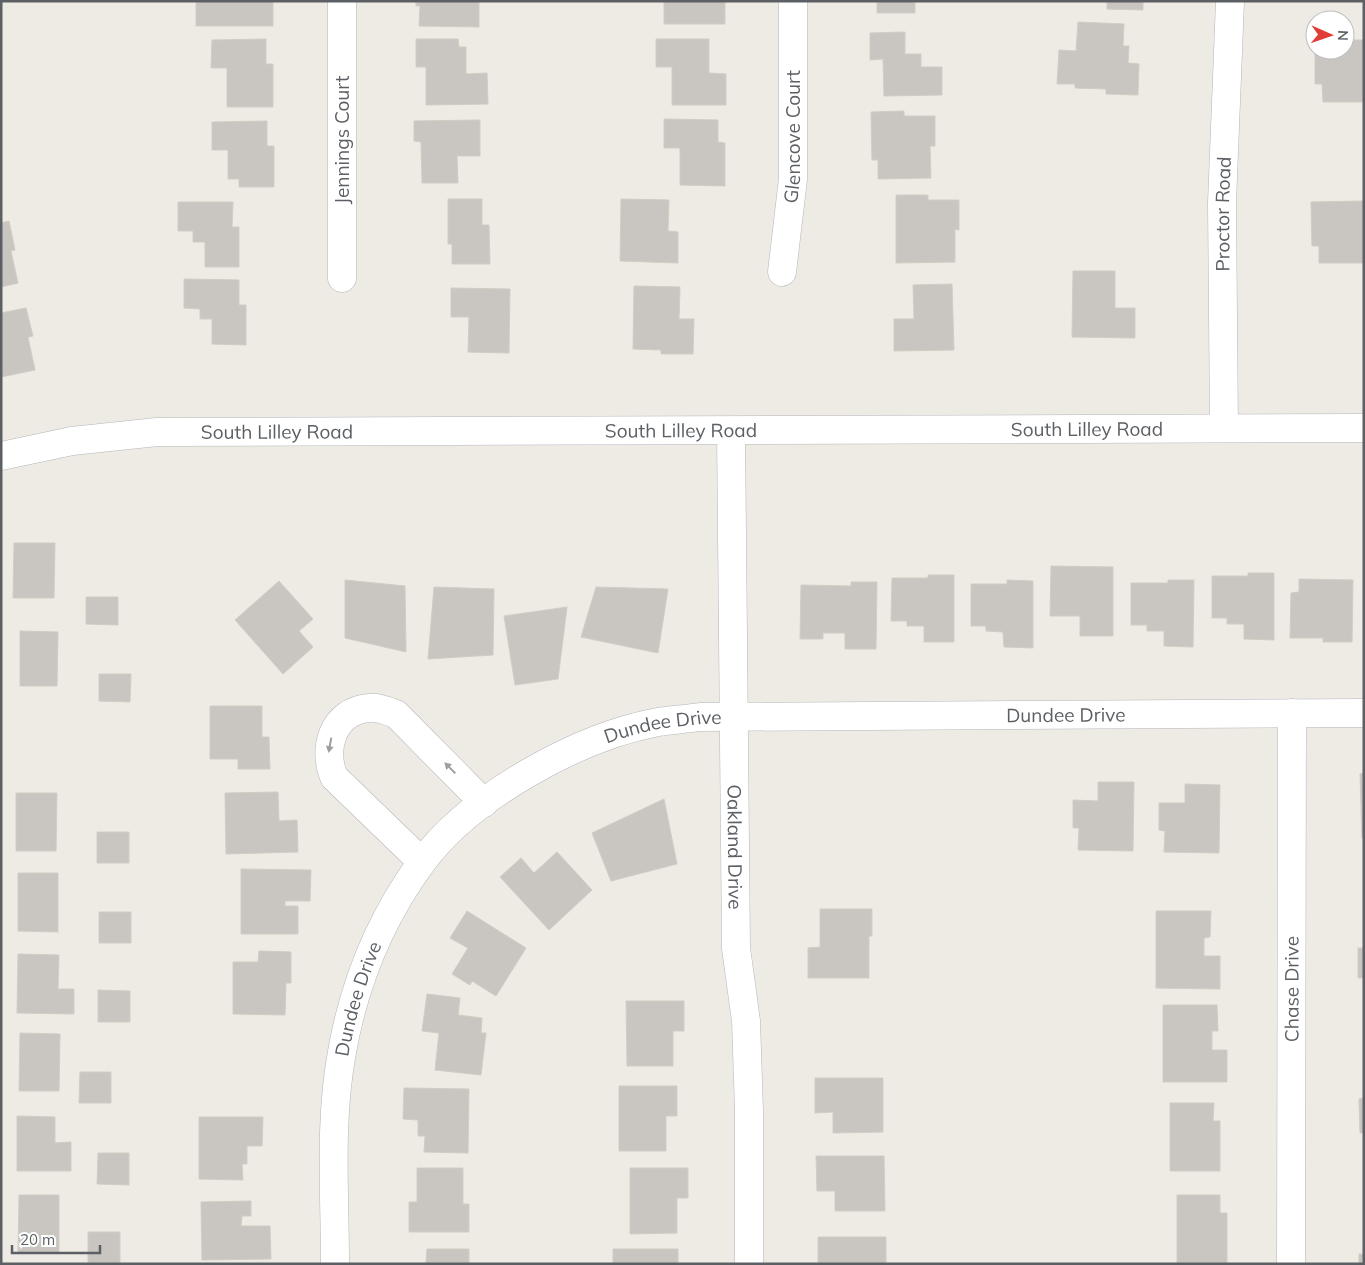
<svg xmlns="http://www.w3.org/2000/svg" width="1365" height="1265" viewBox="0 0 1365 1265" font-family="Mulish,sans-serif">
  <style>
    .building { fill: #c9c6c1; stroke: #d2ccc2 }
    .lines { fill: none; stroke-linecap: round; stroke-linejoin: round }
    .minor-casing { stroke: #b4b6ba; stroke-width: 29 }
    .tertiary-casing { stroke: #b4b6ba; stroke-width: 29 }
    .minor { stroke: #fff; stroke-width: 28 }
    .tertiary { stroke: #fff; stroke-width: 28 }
    .oneway { fill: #9da0a2 }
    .labels { text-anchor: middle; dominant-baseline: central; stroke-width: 5; stroke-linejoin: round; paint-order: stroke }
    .street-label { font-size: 19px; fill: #5c6064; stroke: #fff }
  </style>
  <rect width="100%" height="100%" fill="#eeebe4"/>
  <path class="building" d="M 196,1 L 273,1 L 273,26 L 196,26 Z
    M 416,1 L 479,1 L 479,27 L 419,26 L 420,6 L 416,6 Z
    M 664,1 L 725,1 L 725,24 L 664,24 Z
    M 877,1 L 915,1 L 915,13 L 877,13 Z
    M 1107,1 L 1143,1 L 1143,10 L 1107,9 Z
    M 1078,22 L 1124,24 L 1123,46 L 1129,46 L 1128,63 L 1139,64 L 1138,95 L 1106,94 L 1106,89 L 1075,88 L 1075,84 L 1057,84 L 1059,50 L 1076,51 Z
    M 905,32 L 905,54 L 921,54 L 921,67 L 942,67 L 942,95 L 884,96 L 883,59 L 870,60 L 870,33 Z
    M 266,39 L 266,64 L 273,64 L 273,107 L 227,107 L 227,68 L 211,68 L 212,40 Z
    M 416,39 L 458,39 L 459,47 L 466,47 L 466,74 L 487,73 L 488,104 L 426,105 L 426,67 L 416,67 Z
    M 656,39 L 709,39 L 709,73 L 726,74 L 726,105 L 672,105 L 672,67 L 656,67 Z
    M 1345,40 L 1364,40 L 1364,102 L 1323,102 L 1322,84 L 1315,84 L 1315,50 L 1345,50 Z
    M 904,111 L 904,116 L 935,116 L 935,146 L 930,146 L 931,178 L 878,179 L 878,160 L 872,160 L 871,112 Z
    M 664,119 L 718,120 L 718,142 L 725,143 L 725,186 L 680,185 L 680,148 L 664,148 Z
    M 480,120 L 480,156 L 457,156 L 458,183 L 422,183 L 421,142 L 414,141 L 414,121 Z
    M 267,121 L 267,146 L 274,146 L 274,187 L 239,187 L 239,179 L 228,179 L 228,150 L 212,150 L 212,122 Z
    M 896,195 L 928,195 L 928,200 L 959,200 L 959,230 L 955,229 L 955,262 L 896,263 Z
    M 448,199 L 482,199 L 482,225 L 489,225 L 490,264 L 452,264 L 452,244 L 448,244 Z
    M 621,199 L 669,200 L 668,231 L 678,232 L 678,263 L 620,261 Z
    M 1364,201 L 1364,263 L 1319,263 L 1319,246 L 1312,246 L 1311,202 Z
    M 178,202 L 233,202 L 232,227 L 239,227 L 239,267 L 205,267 L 205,242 L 193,242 L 193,231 L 178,231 Z
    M 9,221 L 15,250 L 11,251 L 18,283 L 1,287 L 1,223 Z
    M 1073,271 L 1115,271 L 1115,308 L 1135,308 L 1135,338 L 1072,337 Z
    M 184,279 L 239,280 L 239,305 L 246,305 L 246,345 L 212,344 L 212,319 L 200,319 L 200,309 L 184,308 Z
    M 952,284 L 954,350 L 894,351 L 894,319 L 914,319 L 913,285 Z
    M 634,286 L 680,287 L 679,319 L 694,319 L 693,354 L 661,354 L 661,350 L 633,349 Z
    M 451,288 L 510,289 L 509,353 L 468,352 L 469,317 L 451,317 Z
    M 26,308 L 33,336 L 28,337 L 35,370 L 1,377 L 1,313 Z
    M 14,543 L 55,543 L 54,598 L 13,598 Z
    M 1051,566 L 1113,567 L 1113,636 L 1080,636 L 1080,616 L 1050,616 Z
    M 1248,573 L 1274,573 L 1274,640 L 1244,639 L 1244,624 L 1227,624 L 1227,618 L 1212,618 L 1212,576 L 1248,576 Z
    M 928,575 L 954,575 L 954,642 L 924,642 L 924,626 L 907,626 L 907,621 L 891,621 L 892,578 L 928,578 Z
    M 1299,579 L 1353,580 L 1352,642 L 1323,642 L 1323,638 L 1290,638 L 1291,593 L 1299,592 Z
    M 345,580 L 405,586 L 406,652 L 345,638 Z
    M 1007,580 L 1033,581 L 1033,648 L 1004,647 L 1003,632 L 986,631 L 986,626 L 971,626 L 971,584 L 1007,584 Z
    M 1168,580 L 1194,580 L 1193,647 L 1164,646 L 1164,631 L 1147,631 L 1147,625 L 1131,625 L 1131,583 L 1168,583 Z
    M 279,581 L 313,619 L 299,631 L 313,647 L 283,674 L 235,620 Z
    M 851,582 L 877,582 L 876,649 L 845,649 L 845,633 L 823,633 L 823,639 L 800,639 L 801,585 L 851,586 Z
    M 434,587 L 494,589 L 493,655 L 428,659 Z
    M 596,587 L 668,589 L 658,653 L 581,637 Z
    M 86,597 L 118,597 L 118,625 L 86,624 Z
    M 567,607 L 558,679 L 515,685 L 504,616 Z
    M 20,631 L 58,632 L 57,686 L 20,686 Z
    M 99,674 L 131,674 L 130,702 L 99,701 Z
    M 210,706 L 262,706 L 262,737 L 269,737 L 270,769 L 238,769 L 238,759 L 210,759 Z
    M 1364,773 L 1364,838 L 1362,838 L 1360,774 Z
    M 1098,782 L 1134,782 L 1133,851 L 1078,850 L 1079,828 L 1073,828 L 1073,800 L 1098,801 Z
    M 1185,784 L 1220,785 L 1219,853 L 1164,852 L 1165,831 L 1159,830 L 1159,803 L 1185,803 Z
    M 278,792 L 279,821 L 297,820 L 298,852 L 226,854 L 225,793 Z
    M 16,793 L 57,793 L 56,851 L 16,851 Z
    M 664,799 L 677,864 L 611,881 L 592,833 Z
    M 97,832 L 129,832 L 129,863 L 97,863 Z
    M 557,852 L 592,890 L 549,930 L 500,877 L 521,858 L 534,873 Z
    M 241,869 L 311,870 L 310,901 L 285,901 L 285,906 L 298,906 L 298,934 L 241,934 Z
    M 18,873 L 58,873 L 58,932 L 18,931 Z
    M 820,909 L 872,909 L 872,936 L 869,936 L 869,978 L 808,978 L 808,948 L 820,947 Z
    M 467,911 L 526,948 L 496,996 L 472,981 L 470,985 L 452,974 L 468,948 L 450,938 Z
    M 1156,911 L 1211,911 L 1210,937 L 1204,938 L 1204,956 L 1220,956 L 1220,989 L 1156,988 Z
    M 99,912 L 131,912 L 131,943 L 99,943 Z
    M 1358,948 L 1364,948 L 1364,978 L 1358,978 Z
    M 259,951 L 291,952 L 291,983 L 286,983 L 285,1015 L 233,1014 L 233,962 L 258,962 Z
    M 18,954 L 59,955 L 58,989 L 74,989 L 74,1014 L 17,1013 Z
    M 98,990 L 130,991 L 130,1022 L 98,1022 Z
    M 427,994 L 460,998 L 458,1015 L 482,1018 L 481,1033 L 486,1033 L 481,1075 L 435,1070 L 439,1033 L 422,1031 Z
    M 626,1001 L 684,1001 L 684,1031 L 673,1031 L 673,1066 L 627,1066 Z
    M 1163,1005 L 1217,1005 L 1218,1031 L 1212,1031 L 1212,1050 L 1227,1050 L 1227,1082 L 1163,1082 Z
    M 20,1033 L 60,1034 L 59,1091 L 19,1091 Z
    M 80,1072 L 111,1072 L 111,1103 L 79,1103 Z
    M 815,1078 L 883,1078 L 883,1132 L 833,1133 L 833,1112 L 815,1113 Z
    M 619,1086 L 677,1086 L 677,1116 L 666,1116 L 666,1151 L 619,1151 Z
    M 404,1088 L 469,1089 L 468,1153 L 424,1152 L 425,1136 L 418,1136 L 418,1120 L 403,1119 Z
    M 1364,1098 L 1364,1133 L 1360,1133 L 1359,1099 Z
    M 1170,1103 L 1214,1103 L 1213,1121 L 1220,1121 L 1220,1171 L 1170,1171 Z
    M 17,1116 L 55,1117 L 55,1143 L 71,1142 L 71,1171 L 17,1171 Z
    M 199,1117 L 263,1117 L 262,1146 L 247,1146 L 247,1164 L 242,1164 L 243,1180 L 199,1179 Z
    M 98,1153 L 129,1153 L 129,1185 L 97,1184 Z
    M 816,1156 L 884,1156 L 885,1211 L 835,1211 L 835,1191 L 817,1191 Z
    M 417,1168 L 463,1168 L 463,1204 L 469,1204 L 469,1232 L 409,1232 L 409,1202 L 417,1202 Z
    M 630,1168 L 688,1168 L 688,1198 L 677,1198 L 677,1233 L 630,1234 Z
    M 19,1195 L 59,1195 L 59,1253 L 18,1253 Z
    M 1177,1195 L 1220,1195 L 1220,1213 L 1227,1213 L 1227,1263 L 1177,1263 Z
    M 251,1201 L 251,1216 L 242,1216 L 241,1226 L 270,1226 L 271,1259 L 202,1260 L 201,1202 Z
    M 88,1232 L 120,1232 L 120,1263 L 88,1263 Z
    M 818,1237 L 886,1237 L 886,1264 L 818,1264 Z
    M 427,1249 L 469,1249 L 469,1264 L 419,1264 L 426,1263 Z
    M 613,1249 L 678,1249 L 678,1264 L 613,1264 Z
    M 1359,1254 L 1364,1254 L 1364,1264 L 1359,1264 Z"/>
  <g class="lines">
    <defs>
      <g id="minor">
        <path d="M 342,1 L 342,278"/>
        <path id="s1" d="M 782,272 L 793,179 L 793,1"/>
        <path id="s2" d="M 1224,428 L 1222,203 L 1230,1"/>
        <path id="s3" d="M 731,431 L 736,948 L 746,1021 L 749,1111 L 749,1264"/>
        <path d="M 422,862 L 334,777 C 322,748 333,711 369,708 C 378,707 387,711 396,714 L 484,803"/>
        <path id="s4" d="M 335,1264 C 335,1194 329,1121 342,1052 C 354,984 381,918 422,862 C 471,796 578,737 658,722 C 672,720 686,719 700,717 L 1364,713"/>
        <path id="s5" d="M 1291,1264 L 1292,713"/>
      </g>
      <g id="tertiary">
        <path id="s6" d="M 1,456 L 72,441 L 157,432 L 1364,428"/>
      </g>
    </defs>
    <use href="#minor" class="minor-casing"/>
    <use href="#tertiary" class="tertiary-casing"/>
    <use href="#minor" class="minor"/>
    <use href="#tertiary" class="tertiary"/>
  </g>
  <defs><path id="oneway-solid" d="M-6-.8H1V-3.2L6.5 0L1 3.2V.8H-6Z" transform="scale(1.25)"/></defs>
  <g class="oneway">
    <use href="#oneway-solid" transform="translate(330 745) rotate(100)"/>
    <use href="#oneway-solid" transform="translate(450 768) rotate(-135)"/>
  </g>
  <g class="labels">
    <g class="street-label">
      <text stroke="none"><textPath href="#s1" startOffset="136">Glencove Court</textPath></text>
      <text transform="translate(342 140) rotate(-90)">Jennings Court</text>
      <text stroke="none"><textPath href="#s2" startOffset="214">Proctor Road</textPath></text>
      <text stroke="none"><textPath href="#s6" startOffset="1088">South Lilley Road</textPath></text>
      <text stroke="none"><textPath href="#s6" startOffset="682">South Lilley Road</textPath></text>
      <text stroke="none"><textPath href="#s6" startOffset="278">South Lilley Road</textPath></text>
      <text stroke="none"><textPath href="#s4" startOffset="1108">Dundee Drive</textPath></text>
      <text stroke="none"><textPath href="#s4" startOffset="704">Dundee Drive</textPath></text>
      <text stroke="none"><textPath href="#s3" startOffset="416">Oakland Drive</textPath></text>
      <text stroke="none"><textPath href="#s5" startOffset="275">Chase Drive</textPath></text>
      <text stroke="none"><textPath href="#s4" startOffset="268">Dundee Drive</textPath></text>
    </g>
  </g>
  <rect width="1365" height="1265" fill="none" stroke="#5c6064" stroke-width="5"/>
  <g transform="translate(1330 35) rotate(92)"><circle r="24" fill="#ffffff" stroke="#bebfc1"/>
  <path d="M0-4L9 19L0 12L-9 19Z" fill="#e13c36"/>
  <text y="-8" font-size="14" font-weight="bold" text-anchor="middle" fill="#5c6064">N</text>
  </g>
  <path d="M12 1245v8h88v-8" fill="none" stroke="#5c6064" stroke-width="2.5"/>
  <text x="20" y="1245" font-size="15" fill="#5c6064" stroke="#ffffff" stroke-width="4" paint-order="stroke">20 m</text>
</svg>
